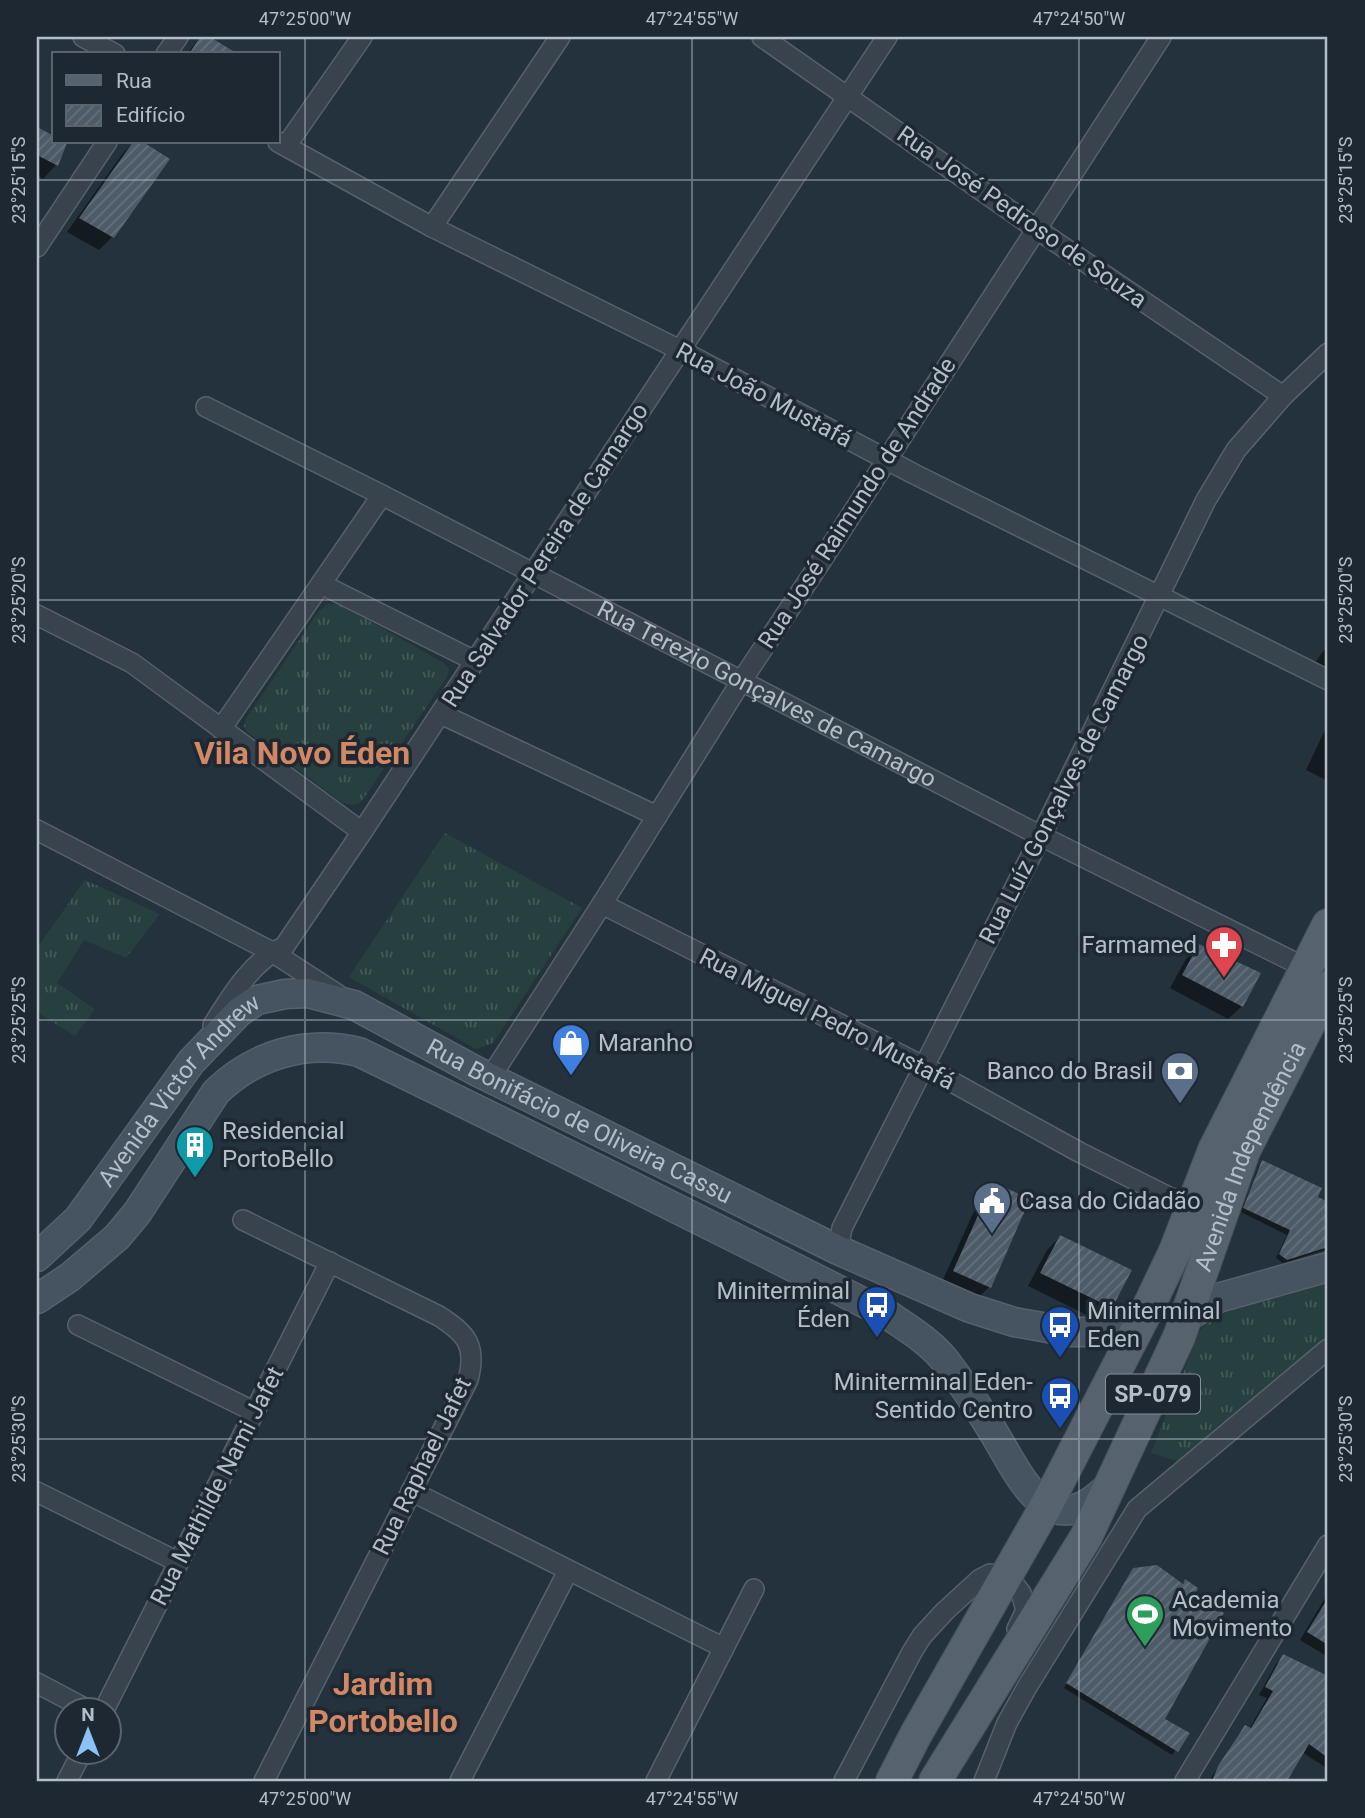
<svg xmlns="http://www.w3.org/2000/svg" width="1365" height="1818" viewBox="0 0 1365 1818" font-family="Roboto,sans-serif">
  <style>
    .grass { fill: url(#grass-tufts) }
    .shadow { fill: #0007 }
    .building { fill: url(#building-hatch) }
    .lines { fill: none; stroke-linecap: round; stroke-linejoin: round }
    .street-casing { stroke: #56616b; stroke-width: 22 }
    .secondary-casing { stroke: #56616b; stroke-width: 31 }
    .primary-casing { stroke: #444f59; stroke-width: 34 }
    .street { stroke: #38434d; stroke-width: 19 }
    .secondary { stroke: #465360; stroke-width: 28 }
    .primary { stroke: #56626d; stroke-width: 32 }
    .ticks { fill: none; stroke: #b4bec8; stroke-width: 2; stroke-opacity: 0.45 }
    .labels { text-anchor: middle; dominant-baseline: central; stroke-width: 7; stroke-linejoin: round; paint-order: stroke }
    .shield { fill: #1d2832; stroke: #87919b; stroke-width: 2 }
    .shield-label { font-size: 23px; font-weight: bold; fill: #b4bec8 }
    .street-label { font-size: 24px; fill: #b4bec8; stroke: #1d2832 }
    .poi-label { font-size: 24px; fill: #b4bec8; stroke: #1d2832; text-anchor: start }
    .district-label { font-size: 32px; font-weight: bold; fill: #d28865; stroke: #1d2832 }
    .neatline { fill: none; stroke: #b4bec8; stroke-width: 2.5 }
    .ticks-label { font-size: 18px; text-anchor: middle; fill: #b4bec8 }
  </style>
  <defs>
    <pattern id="grass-tufts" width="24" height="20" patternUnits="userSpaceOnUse" patternTransform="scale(1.75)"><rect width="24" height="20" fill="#27403f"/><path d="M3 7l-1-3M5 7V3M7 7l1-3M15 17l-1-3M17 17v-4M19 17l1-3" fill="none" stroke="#445a59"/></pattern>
    <pattern id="building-hatch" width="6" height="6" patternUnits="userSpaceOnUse" patternTransform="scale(1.75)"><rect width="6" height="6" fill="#4d5b68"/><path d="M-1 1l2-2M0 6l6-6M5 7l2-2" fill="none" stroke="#64717c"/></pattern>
  </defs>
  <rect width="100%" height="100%" fill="#24323d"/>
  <path class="grass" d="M 328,604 L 341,605 L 444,663 L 449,669 L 447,677 L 361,802 L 352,805 L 343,803 L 246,731 L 244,726 L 246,719 L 319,611 Z
    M 445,833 L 582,908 L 493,1043 L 476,1049 L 349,977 Z
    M 85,880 L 160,914 L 126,958 L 84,940 L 57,983 L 95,1009 L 75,1036 L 37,1012 L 37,948 Z
    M 1328,1283 L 1328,1339 L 1181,1462 L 1151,1453 L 1200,1330 L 1211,1320 L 1224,1313 Z"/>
  <path class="shadow" d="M 200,37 L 207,37 L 224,47 L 220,54 L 187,54 Z
    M 37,129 L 54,138 L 54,142 L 65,144 L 56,165 L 43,179 L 37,175 Z
    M 134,142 L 139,142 L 167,159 L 112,237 L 99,250 L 67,232 L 123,153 Z
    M 1328,645 L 1328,673 L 1313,665 Z
    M 1328,728 L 1328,781 L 1306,770 L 1324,732 Z
    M 1199,946 L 1242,1006 L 1228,1019 L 1170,988 L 1186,959 Z
    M 1263,1162 L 1328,1204 L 1328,1249 L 1283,1263 L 1276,1258 L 1287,1235 L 1241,1212 L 1259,1166 Z
    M 993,1184 L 989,1287 L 976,1300 L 941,1284 L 980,1198 Z
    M 1060,1237 L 1111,1307 L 1097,1320 L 1028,1286 L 1047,1250 Z
    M 1134,1570 L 1181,1585 L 1185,1581 L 1163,1719 L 1187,1733 L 1172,1755 L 1064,1688 Z
    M 1328,1593 L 1328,1657 L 1300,1640 Z
    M 1284,1656 L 1328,1678 L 1328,1705 L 1324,1712 L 1328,1714 L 1328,1764 L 1325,1767 L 1302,1752 L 1286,1779 L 1287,1781 L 1209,1781 L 1238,1735 L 1245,1727 L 1249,1729 L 1267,1698 L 1259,1695 L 1276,1664 Z"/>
  <path class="building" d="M 200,37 L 210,37 L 238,54 L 189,54 Z
    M 37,127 L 54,136 L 54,142 L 67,143 L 58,166 L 37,155 Z
    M 133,142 L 143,142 L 170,159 L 114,238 L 79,218 Z
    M 1199,944 L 1261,973 L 1243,1007 L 1182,975 Z
    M 1262,1160 L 1322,1188 L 1318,1197 L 1328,1202 L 1328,1247 L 1287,1260 L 1279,1254 L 1290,1230 L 1243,1208 Z
    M 993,1182 L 1030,1199 L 991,1288 L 953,1271 Z
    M 1060,1235 L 1132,1270 L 1112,1308 L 1040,1273 Z
    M 1157,1565 L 1183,1584 L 1185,1579 L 1198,1588 L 1194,1597 L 1224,1613 L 1165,1719 L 1190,1733 L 1178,1752 L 1066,1683 L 1133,1568 Z
    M 1328,1598 L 1328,1645 L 1307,1632 Z
    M 1283,1654 L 1328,1676 L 1328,1758 L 1309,1744 L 1287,1781 L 1212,1781 L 1218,1766 L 1245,1725 L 1251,1728 L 1273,1691 L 1265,1687 Z"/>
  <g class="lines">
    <defs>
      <g id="street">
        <path d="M 83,37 L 115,54"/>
        <path d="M 762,37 L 1035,228 L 1283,396"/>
        <path d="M 166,54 L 178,37"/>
        <path d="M 278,142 L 432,227 L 680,350 L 914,474 L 1328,680"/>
        <path d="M 286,146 L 362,37"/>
        <path d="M 432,227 L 560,37"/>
        <path d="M 37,247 L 107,142"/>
        <path id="s1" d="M 206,407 L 382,495 L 1041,836 L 1306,968"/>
        <path d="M 321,584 L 475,661"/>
        <path d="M 37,615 L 132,663 L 362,832"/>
        <path d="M 441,714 L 657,816"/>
        <path d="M 221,729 L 382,495"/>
        <path d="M 37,830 L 272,952 L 337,994"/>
        <path d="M 602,904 L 925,1067 L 1079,1152 L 1171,1198 C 1183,1200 1191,1200 1200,1191"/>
        <path d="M 213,1025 C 230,998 253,959 284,947 L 362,832 L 887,37"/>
        <path d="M 490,1078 L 602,904 L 742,680 L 820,563 L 1161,37"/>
        <path d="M 243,1220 L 439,1316 C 467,1334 477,1346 468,1380 L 264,1781"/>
        <path d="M 838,1250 L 842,1228 L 1041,836 L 1206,500 L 1236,450 L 1283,396 L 1328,353"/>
        <path d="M 78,1325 L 255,1412"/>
        <path d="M 411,1491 L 724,1648"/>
        <path d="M 37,1492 L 178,1562"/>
        <path d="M 37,1683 L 88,1710"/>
        <path d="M 104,1710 L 330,1262"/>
        <path d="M 67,1781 L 82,1752"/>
        <path d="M 460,1781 L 568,1571"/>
        <path d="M 656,1781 L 754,1589"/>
        <path d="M 844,1781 L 912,1652 L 922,1636 L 945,1611 L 980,1579 L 990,1574 L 1006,1578 L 1014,1584 L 1021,1593 L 1026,1610 L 1017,1629"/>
        <path d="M 984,1781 L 1007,1723 L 1027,1687 L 1137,1509 L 1328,1349"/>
        <path d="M 1185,1781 L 1328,1545"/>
      </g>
      <g id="secondary">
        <path id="s2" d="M 37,1257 L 78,1219 L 191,1062 L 239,1012 L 257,1000 L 285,994 L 308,993 L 354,1005 L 478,1072 L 838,1250 L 970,1308 L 1014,1322 L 1070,1332 L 1101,1332 L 1117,1327 L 1146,1312"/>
        <path d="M 37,1299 L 70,1277 L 117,1237 L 137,1213 L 216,1092 C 254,1055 306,1039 359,1052 C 536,1138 713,1226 888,1315 C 909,1329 932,1343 947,1363 C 962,1383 976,1404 989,1425 C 1020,1473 1046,1551 1110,1485"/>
        <path d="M 1187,1317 L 1218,1298 L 1328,1267"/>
      </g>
      <g id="primary">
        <path d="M 892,1781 L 915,1736 L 1046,1506 L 1146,1312 L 1175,1251 L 1214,1150 L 1328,925"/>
        <path id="s3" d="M 935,1781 L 1086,1537 L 1179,1337 L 1244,1151 L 1328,987"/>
      </g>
    </defs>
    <use href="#street" class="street-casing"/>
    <use href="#secondary" class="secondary-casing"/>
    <use href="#primary" class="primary-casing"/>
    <use href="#street" class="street"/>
    <use href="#secondary" class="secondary"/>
    <use href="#primary" class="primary"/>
  </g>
  <path class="ticks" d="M 305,37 L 305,1781M 692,37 L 692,1781M 1079,37 L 1079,1781M 37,180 L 1328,180M 37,600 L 1328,600M 37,1020 L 1328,1020M 37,1439 L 1328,1439"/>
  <defs>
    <symbol id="pharmacy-pin" viewBox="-11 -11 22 30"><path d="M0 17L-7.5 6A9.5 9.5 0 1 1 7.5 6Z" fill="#e0444e" stroke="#1d2832"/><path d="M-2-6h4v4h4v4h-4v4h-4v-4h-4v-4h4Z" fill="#fff"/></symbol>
    <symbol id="shop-pin" viewBox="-11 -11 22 30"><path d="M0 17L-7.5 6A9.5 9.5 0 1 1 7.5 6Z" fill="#3f7fe0" stroke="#1d2832"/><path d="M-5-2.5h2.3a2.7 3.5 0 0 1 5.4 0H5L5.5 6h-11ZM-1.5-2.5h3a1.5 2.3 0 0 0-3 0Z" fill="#fff"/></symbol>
    <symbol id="bank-pin" viewBox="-11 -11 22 30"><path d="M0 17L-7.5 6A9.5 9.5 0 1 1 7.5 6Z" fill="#5c6f8a" stroke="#1d2832"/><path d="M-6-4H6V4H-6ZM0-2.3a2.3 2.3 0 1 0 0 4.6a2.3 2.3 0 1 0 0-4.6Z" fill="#fff"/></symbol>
    <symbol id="building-pin" viewBox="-11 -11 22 30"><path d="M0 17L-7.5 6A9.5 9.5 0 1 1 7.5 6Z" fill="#0f9aa8" stroke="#1d2832"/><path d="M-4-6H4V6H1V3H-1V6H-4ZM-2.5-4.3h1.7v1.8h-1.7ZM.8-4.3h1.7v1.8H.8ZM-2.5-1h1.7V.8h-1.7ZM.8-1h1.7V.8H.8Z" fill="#fff"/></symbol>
    <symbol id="civic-pin" viewBox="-11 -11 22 30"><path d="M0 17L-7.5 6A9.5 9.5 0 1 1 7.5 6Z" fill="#5c6f8a" stroke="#1d2832"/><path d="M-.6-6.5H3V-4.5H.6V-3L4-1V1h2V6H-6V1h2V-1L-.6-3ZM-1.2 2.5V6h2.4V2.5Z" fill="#fff"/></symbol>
    <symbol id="bus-pin" viewBox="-11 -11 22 30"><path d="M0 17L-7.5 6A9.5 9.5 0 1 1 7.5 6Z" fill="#1a4fb4" stroke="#1d2832"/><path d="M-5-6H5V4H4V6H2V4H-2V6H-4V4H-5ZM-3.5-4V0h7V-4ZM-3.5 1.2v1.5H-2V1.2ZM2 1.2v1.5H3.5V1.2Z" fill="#fff"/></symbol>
    <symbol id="stadium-pin" viewBox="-11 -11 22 30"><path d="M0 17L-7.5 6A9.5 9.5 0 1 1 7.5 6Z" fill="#2e9e5b" stroke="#1d2832"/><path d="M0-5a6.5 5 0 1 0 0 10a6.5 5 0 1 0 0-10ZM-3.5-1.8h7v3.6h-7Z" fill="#fff"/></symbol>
  </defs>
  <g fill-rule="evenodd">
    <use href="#pharmacy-pin" x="1202" y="923" width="44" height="60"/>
    <use href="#shop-pin" x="549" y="1021" width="44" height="60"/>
    <use href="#bank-pin" x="1158" y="1049" width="44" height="60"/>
    <use href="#building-pin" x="173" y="1123" width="44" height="60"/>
    <use href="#civic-pin" x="970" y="1179" width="44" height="60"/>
    <use href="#bus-pin" x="855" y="1283" width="44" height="60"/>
    <use href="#bus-pin" x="1038" y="1303" width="44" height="60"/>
    <use href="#bus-pin" x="1038" y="1374" width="44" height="60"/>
    <use href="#stadium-pin" x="1123" y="1592" width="44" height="60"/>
  </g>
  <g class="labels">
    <rect class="shield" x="1106" y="1374.5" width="94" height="39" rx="5"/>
    <g class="shield-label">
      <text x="1153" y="1394">SP-079</text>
    </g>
    <g class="street-label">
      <text transform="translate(1022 217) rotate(35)">Rua José Pedroso de Souza</text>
      <text transform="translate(764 395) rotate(28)">Rua João Mustafá</text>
      <text transform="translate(857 503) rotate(-57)">Rua José Raimundo de Andrade</text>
      <text transform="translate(545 555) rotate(-57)">Rua Salvador Pereira de Camargo</text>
      <text stroke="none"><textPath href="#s1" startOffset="630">Rua Terezio Gonçalves de Camargo</textPath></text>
      <text transform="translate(1064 789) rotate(-63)">Rua Luíz Gonçalves de Camargo</text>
      <text transform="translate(827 1019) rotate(27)">Rua Miguel Pedro Mustafá</text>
      <text stroke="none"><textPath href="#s2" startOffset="220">Avenida Victor Andrew</textPath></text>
      <text stroke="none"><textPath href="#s2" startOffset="693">Rua Bonifácio de Oliveira Cassu</textPath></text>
      <text stroke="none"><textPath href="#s3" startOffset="702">Avenida Independência</textPath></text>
      <text transform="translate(422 1466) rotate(-64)">Rua Raphael Jafet</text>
      <text transform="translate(217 1486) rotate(-63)">Rua Mathilde Nami Jafet</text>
    </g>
    <g class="poi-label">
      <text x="1197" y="945" text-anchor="end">Farmamed</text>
      <text x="598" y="1043">Maranho</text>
      <text x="1153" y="1071" text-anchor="end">Banco do Brasil</text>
      <text x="222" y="1131">Residencial<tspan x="222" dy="28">PortoBello</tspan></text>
      <text x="1019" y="1201">Casa do Cidadão</text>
      <text x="850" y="1291" text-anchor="end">Miniterminal<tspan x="850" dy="28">Éden</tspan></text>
      <text x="1087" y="1311">Miniterminal<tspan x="1087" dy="28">Eden</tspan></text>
      <text x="1033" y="1382" text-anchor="end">Miniterminal Eden-<tspan x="1033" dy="28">Sentido Centro</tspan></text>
      <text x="1172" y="1600">Academia<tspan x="1172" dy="28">Movimento</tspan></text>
    </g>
    <g class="district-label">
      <text x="302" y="753">Vila Novo Éden</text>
      <text x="383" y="1684">Jardim<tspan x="383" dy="37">Portobello</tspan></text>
    </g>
  </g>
  <rect width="1365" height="1818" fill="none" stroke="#1d2832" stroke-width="77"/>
  <rect x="52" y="52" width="228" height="91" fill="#1d2832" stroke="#59646e" stroke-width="2"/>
  <rect x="66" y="75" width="35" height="10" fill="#56626d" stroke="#59646e" stroke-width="2"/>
  <text x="116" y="88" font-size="21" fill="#b4bec8">Rua</text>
  <rect x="66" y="105" width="35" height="21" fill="url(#building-hatch)" stroke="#59646e" stroke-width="2"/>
  <text x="116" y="122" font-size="21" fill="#b4bec8">Edifício</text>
  <g transform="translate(88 1731)"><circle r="33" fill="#1d2832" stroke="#59646e" stroke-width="2"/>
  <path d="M0-5L12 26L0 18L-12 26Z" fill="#8cc1f6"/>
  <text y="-10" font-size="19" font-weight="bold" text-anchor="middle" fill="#b4bec8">N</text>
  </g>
  <rect x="38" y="38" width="1288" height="1742" class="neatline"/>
  <g class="ticks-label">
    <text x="305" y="25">47°25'00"W</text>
    <text x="692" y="25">47°24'55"W</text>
    <text x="1079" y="25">47°24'50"W</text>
    <text transform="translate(19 180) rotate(-90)" y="6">23°25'15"S</text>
    <text transform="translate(1346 180) rotate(-90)" y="6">23°25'15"S</text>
    <text transform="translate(19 600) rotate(-90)" y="6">23°25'20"S</text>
    <text transform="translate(1346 600) rotate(-90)" y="6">23°25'20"S</text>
    <text transform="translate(19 1020) rotate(-90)" y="6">23°25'25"S</text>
    <text transform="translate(1346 1020) rotate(-90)" y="6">23°25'25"S</text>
    <text transform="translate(19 1439) rotate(-90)" y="6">23°25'30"S</text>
    <text transform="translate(1346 1439) rotate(-90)" y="6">23°25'30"S</text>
    <text x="305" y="1805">47°25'00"W</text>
    <text x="692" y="1805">47°24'55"W</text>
    <text x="1079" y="1805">47°24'50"W</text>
  </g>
</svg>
